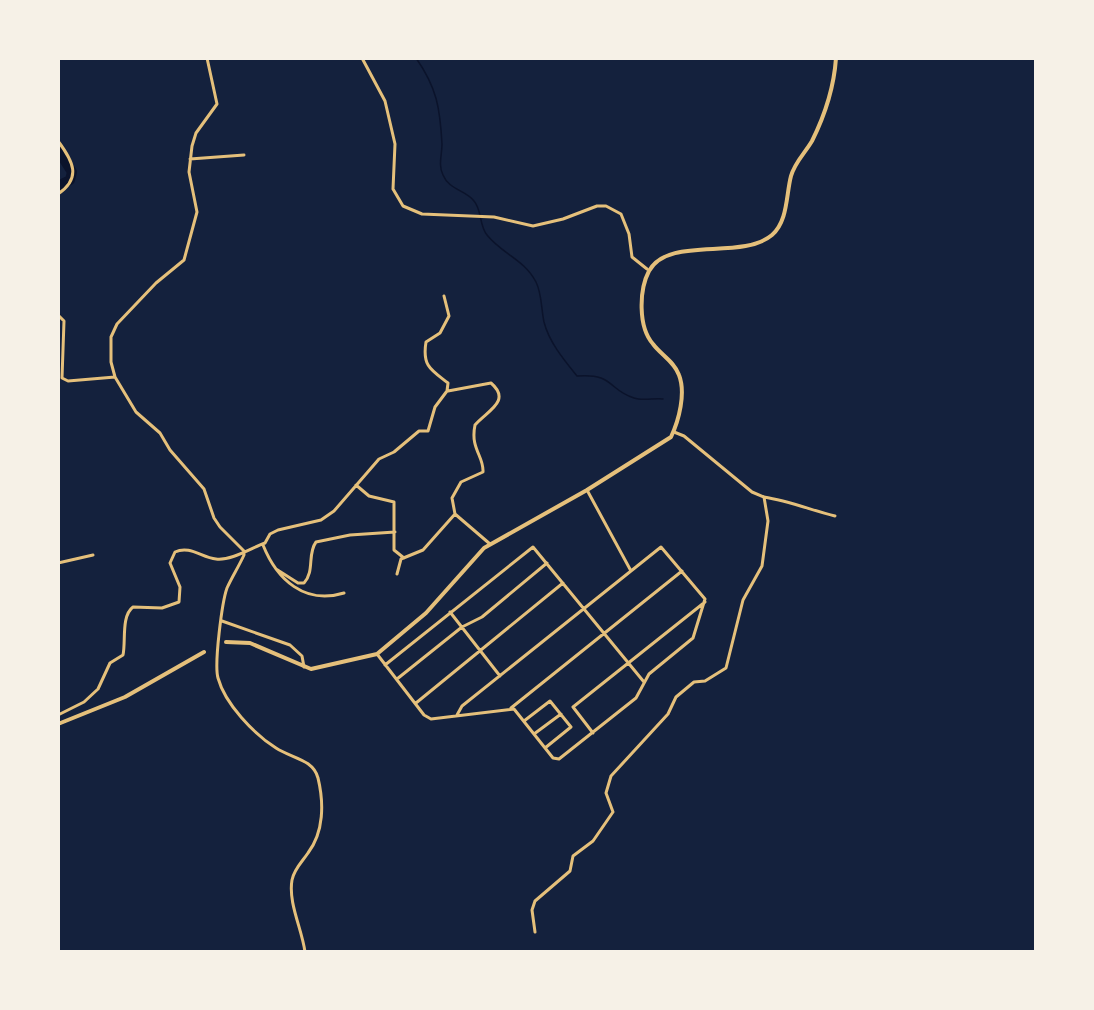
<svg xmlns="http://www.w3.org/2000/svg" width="1094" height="1010" viewBox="0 0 1094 1010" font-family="'Asap Condensed',sans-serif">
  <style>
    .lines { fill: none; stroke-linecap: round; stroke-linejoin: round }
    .stream { stroke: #0b132b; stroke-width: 1.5 }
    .river { stroke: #0b132b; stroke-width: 10 }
    .minor { stroke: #e5c07b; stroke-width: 3 }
    .tertiary { stroke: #e5c07b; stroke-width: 4 }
  </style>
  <rect width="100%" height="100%" fill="#14213d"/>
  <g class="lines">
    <path class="stream" d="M 416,58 C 437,88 440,108 442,144 C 442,155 438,165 443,175 C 449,190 466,190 474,201 C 482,210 479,225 487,235 C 502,254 524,259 536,282 C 542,294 541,308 544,322 C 549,342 564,360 577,376 C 614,373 608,390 634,398 C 642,401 654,398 663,399"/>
    <path class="river" d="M 58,150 L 72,172 L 70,180 L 58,186"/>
    <path class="minor" d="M 362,58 L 385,101 L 395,144 L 393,189 L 403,206 L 422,214 L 494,217 L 533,226 L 563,219 L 597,206 L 606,206 L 621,214 L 629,234 L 632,257 L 647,269
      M 58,141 C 73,161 82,178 58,194
      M 190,159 L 244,155
      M 58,315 L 64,321 L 62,378 L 68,381 L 115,377 L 136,412 L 160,433 L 170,450 L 204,489 L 214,518 L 220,527 L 244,551 L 244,555 C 239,566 232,577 227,588 C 222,602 214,664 218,678 C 225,704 254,734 276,748 C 291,758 313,759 318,778 C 324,803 324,832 308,853 C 302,862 294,869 292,880 C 288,903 302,929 305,952
      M 115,377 L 111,362 L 111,337 L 117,324 L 156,283 L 184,260 L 197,212 L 189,172 L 192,146 L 196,133 L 217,104 L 207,58
      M 448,391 L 491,383 C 512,401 487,411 475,425 C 470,449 484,456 483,472 L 461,482 L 452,498 L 455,514 L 490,544
      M 356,485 L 369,496 L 394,502 L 394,550 L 404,558
      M 587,490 L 631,571
      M 764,497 C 789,501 811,510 835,516
      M 263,545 C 277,580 305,605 344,593
      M 58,563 L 93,555
      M 276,569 L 298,583 L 304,583 C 315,571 307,554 316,542 L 350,535 L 395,532
      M 397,574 L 401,559 L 423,550 L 455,514
      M 450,612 L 500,676
      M 222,621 L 290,645 L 302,656 L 304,667
      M 377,654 L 424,715 L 431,719 L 514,709 L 553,758 L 559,759 L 636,698 L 649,674 L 693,638 L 705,599 L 661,547 L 462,706 L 457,715
      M 385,665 L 533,547 L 644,682
      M 397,679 L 462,627 L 482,617 L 547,563
      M 416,703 L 563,583
      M 511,708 L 682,571
      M 58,715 L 84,702 L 98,689 L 110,663 L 123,655 C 126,641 121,616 133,607 L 162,608 L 179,602 L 180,587 L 170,563 L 175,552 C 190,545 202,558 216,559 C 231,561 251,548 265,543 L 270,534 L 278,530 L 321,520 L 334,511 L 379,459 L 394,452 L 419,431 L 428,431 L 435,407 L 447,391 L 448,383 C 431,370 422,366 426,342 L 440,333 L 449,316 L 444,296
      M 524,721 L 550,701 L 571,727 L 545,748
      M 593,733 L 573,707 L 705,602
      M 534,734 L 561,714
      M 535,932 L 532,910 L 535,901 L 570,871 L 573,856 L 593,841 L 613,812 L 606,793 L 611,776 L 668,714 L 676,697 L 694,682 L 705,681 L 726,668 L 743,600 L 762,566 L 768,521 L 764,497 L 752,492 L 684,436 L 674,432"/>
    <path class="tertiary" d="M 226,642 L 250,643 L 311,669 L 377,654 L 426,613 L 484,548 L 587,490 L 671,437 C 679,420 686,393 679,375 C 674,361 661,355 653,344 C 638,327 639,290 649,271 C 669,235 741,261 772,235 C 788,221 786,195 791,176 C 795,162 805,153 812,141 C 825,115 834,87 836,58
      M 58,724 L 125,697 L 204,652"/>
  </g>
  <rect width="1094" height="1010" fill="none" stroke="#f6f1e7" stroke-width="120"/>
</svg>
